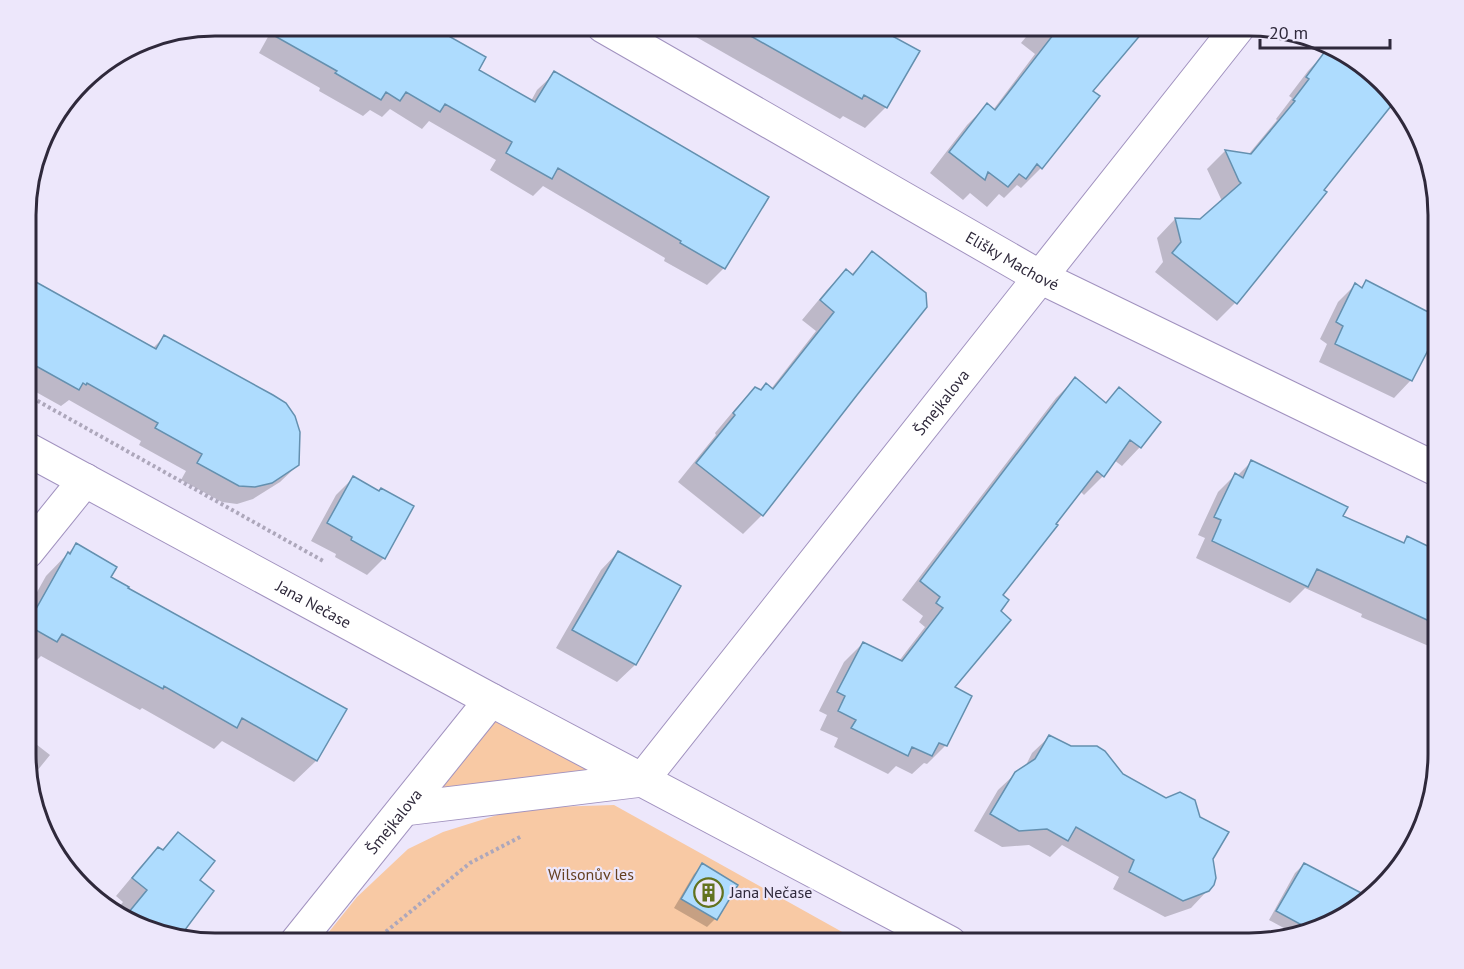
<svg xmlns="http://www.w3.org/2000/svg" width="1464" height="969" viewBox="0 0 1464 969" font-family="'PT Sans',sans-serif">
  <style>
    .green { fill: #f8c9a4 }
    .shadow { fill: #0003 }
    .building { fill: #aedcfe; stroke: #6490af; stroke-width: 1.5 }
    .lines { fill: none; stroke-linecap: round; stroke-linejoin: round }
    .street-casing { stroke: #a192bf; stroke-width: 35 }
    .path { stroke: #ada7bb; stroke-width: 4; stroke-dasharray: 3 3; stroke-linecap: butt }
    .street { stroke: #fff; stroke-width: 33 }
    .labels { text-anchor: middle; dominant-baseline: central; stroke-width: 4.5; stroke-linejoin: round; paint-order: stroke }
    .street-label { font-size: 16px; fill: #2f293b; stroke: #ede7fb }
    .park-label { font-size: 16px; fill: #654021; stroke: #ede7fb }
    .poi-label { font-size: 16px; fill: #2f293b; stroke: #ede7fb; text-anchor: start }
    .rim { fill: none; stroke: #2f293b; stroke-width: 3 }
  </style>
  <rect width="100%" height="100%" fill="#ede7fb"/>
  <path class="green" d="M 495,718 L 596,772 L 427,798 Z
    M 614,805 L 862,943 L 320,943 L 357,897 L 408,849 L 443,832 L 520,808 Z"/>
  <path class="shadow" d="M 252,26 L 428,26 L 484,58 L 477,70 L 531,101 L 537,90 L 555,73 L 724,268 L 707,285 L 664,261 L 665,258 L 543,186 L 533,196 L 490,170 L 496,160 L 429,121 L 422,129 L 390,109 L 382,117 L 370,110 L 363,116 L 319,91 L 320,88 L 259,53 L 269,35 Z
    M 677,26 L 872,26 L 918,52 L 886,107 L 865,128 L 843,116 L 840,119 Z
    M 1035,26 L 1145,26 L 1091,91 L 1041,168 L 1021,188 L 1017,185 L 1004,198 L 999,194 L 987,207 L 970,193 L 963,200 L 930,173 L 967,125 L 987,105 L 993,110 L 1035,54 L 1021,43 Z
    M 1331,46 L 1354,58 L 1394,100 L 1235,303 L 1217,321 L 1155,272 L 1163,262 L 1157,238 L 1175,219 L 1201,221 L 1223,201 L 1221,199 L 1207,169 L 1225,151 L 1248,155 L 1277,120 L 1276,119 L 1292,98 L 1289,96 L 1308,71 Z
    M 872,253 L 762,515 L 743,534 L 678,482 L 716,435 L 715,433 L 736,408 L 755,389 L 760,392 L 771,389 L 816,331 L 802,320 L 827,290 L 846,271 L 851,275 Z
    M 1366,282 L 1438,319 L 1438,328 L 1411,380 L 1394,398 L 1319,362 L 1327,344 L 1320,339 L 1338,302 L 1355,285 L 1360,288 Z
    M 27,283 L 152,349 L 164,337 L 298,465 L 280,482 L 253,499 L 237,504 L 222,502 L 181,480 L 186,471 L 139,445 L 141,441 L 69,400 L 61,406 L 27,387 Z
    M 1075,379 L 1105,404 L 1119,389 L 1140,447 L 1122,466 L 1114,460 L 1103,476 L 1084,495 L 1080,491 L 1001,595 L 952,688 L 946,745 L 927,764 L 924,763 L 912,774 L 896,766 L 888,774 L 834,747 L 838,738 L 820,730 L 827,715 L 819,711 L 844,662 L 863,643 L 899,661 L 925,627 L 919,622 L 923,616 L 902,600 L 1056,398 Z
    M 1251,462 L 1341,517 L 1402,544 L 1408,538 L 1438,553 L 1438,654 L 1436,653 L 1438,650 L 1361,617 L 1362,614 L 1305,588 L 1290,603 L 1196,558 L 1205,538 L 1198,535 L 1218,492 L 1235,475 L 1237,476 Z
    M 354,477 L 384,558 L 367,575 L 335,557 L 336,554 L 311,541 L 336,495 Z
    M 76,545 L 109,577 L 126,588 L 345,709 L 316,761 L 294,782 L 222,741 L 214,749 L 142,708 L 140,710 L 41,656 L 34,663 L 27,659 L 27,610 L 46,576 Z
    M 618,552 L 679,587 L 635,665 L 617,682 L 556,648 L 601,570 Z
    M 27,737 L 50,755 L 28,782 L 27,778 Z
    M 1049,737 L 1122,775 L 1212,859 L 1208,890 L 1191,908 L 1165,917 L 1113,889 L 1119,877 L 1062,845 L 1050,857 L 1029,845 L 1002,847 L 974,831 L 998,790 L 1016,773 L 1025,767 L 1032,753 Z
    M 178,834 L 155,934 L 114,913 L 123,902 L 116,896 L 141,866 L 158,849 L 161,851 Z
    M 1304,864 L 1366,897 L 1343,918 L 1293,933 L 1269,920 L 1295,873 Z
    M 703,865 L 715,919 L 707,927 L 674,908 L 694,874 Z"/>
  <path class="building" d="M 257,26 L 431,26 L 486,57 L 479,70 L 535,102 L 554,71 L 769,197 L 725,269 L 680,243 L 681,241 L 558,168 L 552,179 L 506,153 L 512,142 L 445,104 L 440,112 L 406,92 L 400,101 L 386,92 L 381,100 L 335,73 L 337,71 Z
    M 733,26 L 874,26 L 920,51 L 887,108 L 864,95 L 862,99 Z
    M 1060,26 L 1148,26 L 1093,91 L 1100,96 L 1042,169 L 1037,164 L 1026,179 L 1019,174 L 1008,187 L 988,172 L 985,180 L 949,152 L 987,103 L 995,110 Z
    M 1334,48 L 1354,58 L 1395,101 L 1324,190 L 1327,192 L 1237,304 L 1172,253 L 1181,242 L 1175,218 L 1200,219 L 1241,183 L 1239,181 L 1225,150 L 1251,154 L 1295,101 L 1293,100 L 1309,79 L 1306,77 L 1326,50 L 1330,52 Z
    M 872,251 L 926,293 L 927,307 L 857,395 L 763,516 L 696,463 L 735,415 L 733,413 L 755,387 L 761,390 L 766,383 L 773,389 L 834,312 L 820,300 L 846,269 L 853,275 Z
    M 27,277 L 156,349 L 164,335 L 273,395 L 286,403 L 295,416 L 300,432 L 299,465 L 272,483 L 255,487 L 239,486 L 197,463 L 202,454 L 155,428 L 158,423 L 87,383 L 86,385 L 83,383 L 79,390 L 27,361 L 27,346 L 31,319 L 27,317 Z
    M 1366,280 L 1438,317 L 1438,331 L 1412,381 L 1335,344 L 1343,326 L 1336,322 L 1355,283 L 1362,288 Z
    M 1075,377 L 1106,403 L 1119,387 L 1161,422 L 1141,448 L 1130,440 L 1104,477 L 1097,471 L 1056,524 L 1058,525 L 1003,595 L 1009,600 L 1001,611 L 1011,620 L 955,687 L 972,696 L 947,746 L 939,743 L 932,756 L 912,747 L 908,756 L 851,728 L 856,720 L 838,711 L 845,696 L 837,692 L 863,642 L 902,661 L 943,608 L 936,603 L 940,597 L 920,581 Z
    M 1251,460 L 1348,507 L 1343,516 L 1404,543 L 1407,536 L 1438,551 L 1438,625 L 1317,569 L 1308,587 L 1212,541 L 1221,520 L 1214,517 L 1235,473 L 1243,478 Z
    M 353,476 L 379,491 L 381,488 L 414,506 L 385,559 L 351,540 L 352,537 L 327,523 Z
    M 76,543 L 117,567 L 111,577 L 129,587 L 128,588 L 347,709 L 317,761 L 242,718 L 237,728 L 164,686 L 163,689 L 62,634 L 57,642 L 27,625 L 68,552 L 70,554 Z
    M 618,551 L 681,586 L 636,665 L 572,630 Z
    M 1049,735 L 1071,746 L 1097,746 L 1105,751 L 1123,774 L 1166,798 L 1180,792 L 1195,800 L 1200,817 L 1229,832 L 1213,859 L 1216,878 L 1214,885 L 1209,891 L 1183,901 L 1129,872 L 1134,860 L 1076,827 L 1068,841 L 1047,829 L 1019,831 L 990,814 L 1015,772 L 1035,759 Z
    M 178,832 L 215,861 L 200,880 L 214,891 L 179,938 L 155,934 L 124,918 L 147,890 L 132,878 L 158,847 L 163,850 Z
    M 702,863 L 738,885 L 717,920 L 681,899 Z
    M 1304,863 L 1367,896 L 1343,918 L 1309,929 L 1276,911 Z"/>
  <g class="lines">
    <defs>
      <g id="street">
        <path id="s1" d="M 603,26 L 1040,277 L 1438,470"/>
        <path id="s2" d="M 27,449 L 491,700 L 950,943"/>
        <path d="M 27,552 L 85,480"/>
        <path id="s3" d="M 642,780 L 1239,26"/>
        <path d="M 404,809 L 642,780"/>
        <path id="s4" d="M 296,943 L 491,700"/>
      </g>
    </defs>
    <use href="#street" class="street-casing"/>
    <path class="path" d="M 27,395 L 325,562
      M 372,943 L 470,863 L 522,836"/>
    <use href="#street" class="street"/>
  </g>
  <defs>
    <symbol id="building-ring" viewBox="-11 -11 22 22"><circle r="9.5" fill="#ede7fb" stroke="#62721f" stroke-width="1.5"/><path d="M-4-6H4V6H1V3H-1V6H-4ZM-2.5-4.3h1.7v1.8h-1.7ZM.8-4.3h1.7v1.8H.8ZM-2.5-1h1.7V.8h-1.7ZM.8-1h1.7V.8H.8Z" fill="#62721f"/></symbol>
  </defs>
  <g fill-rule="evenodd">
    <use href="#building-ring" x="692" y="876" width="33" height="33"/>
  </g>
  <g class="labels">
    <g class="street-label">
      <text stroke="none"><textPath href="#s1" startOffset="472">Elišky Machové</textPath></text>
      <text stroke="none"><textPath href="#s3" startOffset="482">Šmejkalova</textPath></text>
      <text stroke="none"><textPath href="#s2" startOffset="326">Jana Nečase</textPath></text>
      <text stroke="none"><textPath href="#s4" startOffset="156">Šmejkalova</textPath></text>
    </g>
    <g class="park-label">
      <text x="591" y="874">Wilsonův les</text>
    </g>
    <g class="poi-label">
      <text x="730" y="892">Jana Nečase</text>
    </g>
  </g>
  <path d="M0 0H1464V969H0ZM215 36H1249A179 179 0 0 1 1428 215V754A179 179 0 0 1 1249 933H215A179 179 0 0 1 36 754V215A179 179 0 0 1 215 36Z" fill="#ede7fb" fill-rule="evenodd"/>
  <path class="rim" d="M215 36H1249A179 179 0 0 1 1428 215V754A179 179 0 0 1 1249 933H215A179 179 0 0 1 36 754V215A179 179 0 0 1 215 36Z"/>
  <path d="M1260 39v9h130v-9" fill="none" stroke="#2f293b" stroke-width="3"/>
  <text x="1269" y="39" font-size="18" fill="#2f293b" stroke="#ede7fb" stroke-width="4.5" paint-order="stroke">20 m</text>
</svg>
